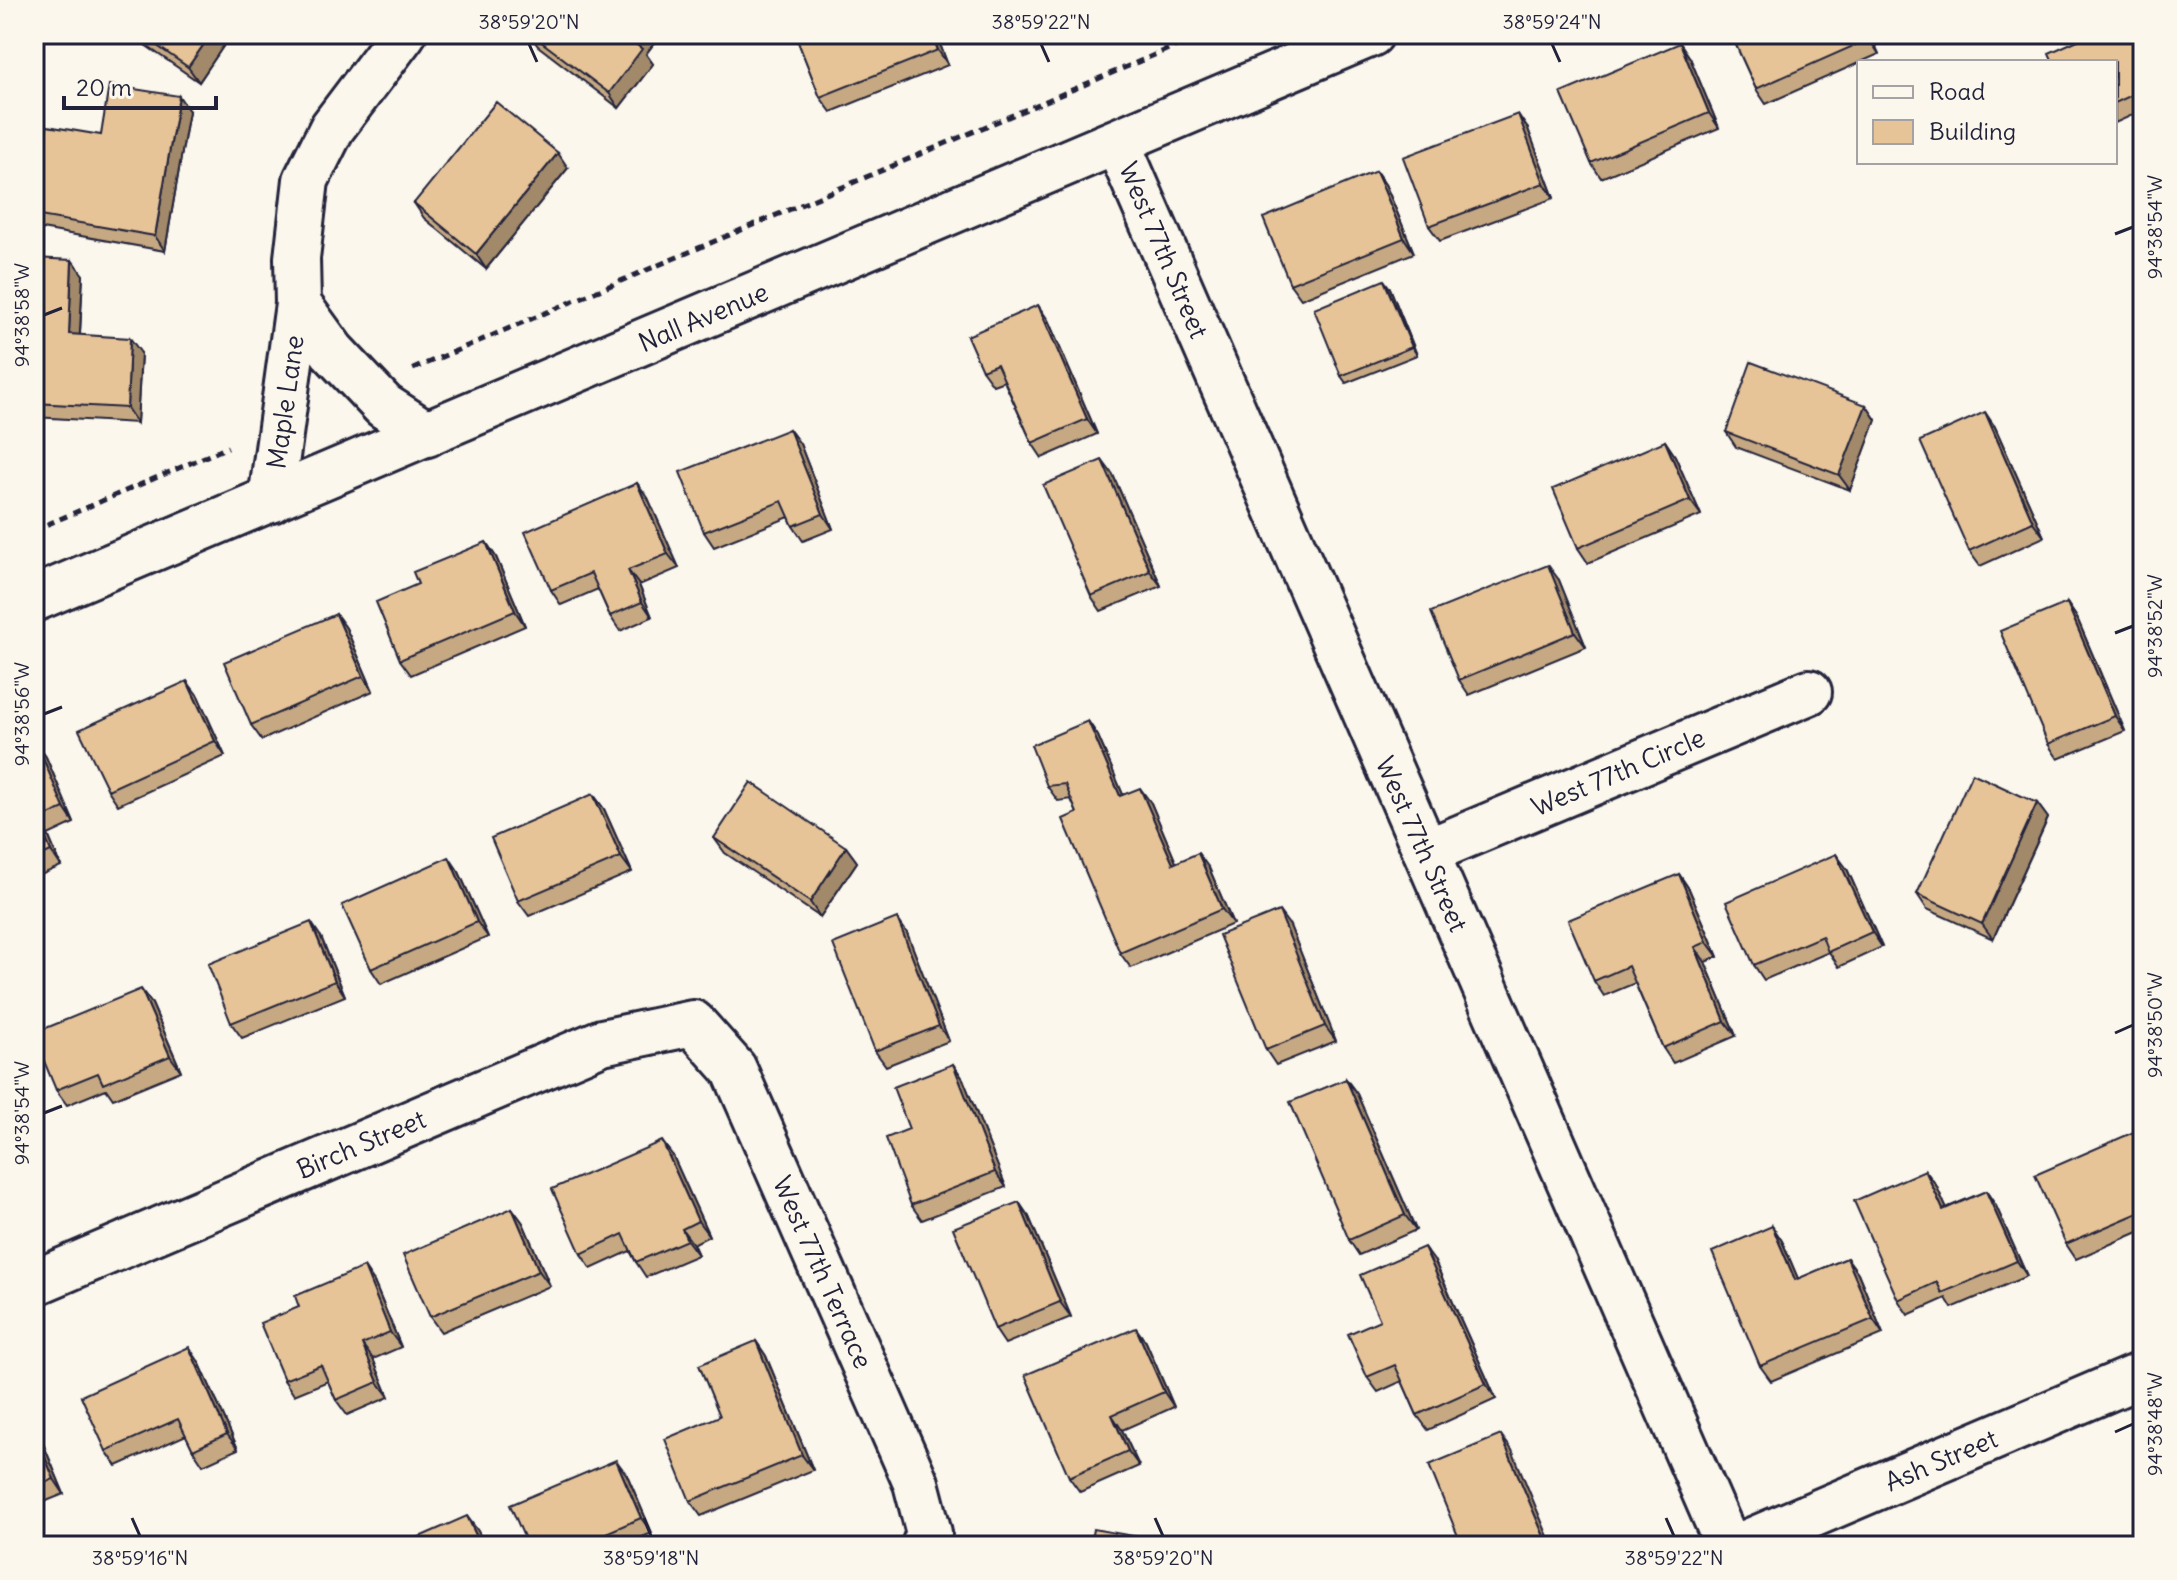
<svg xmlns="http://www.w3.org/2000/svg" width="2177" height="1580" viewBox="0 0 2177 1580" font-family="Delius,sans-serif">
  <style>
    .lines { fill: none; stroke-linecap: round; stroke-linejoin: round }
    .minor-casing { stroke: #22223b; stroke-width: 50 }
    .secondary-casing { stroke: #22223b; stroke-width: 50 }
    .path { stroke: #22223b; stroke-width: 5; stroke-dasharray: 8 6; stroke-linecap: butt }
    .minor { stroke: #fbf7ec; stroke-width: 44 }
    .secondary { stroke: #fbf7ec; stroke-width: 44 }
    .wall { fill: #c6a983; stroke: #22223b; stroke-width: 2 }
    .shaded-wall { fill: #a1896a; stroke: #22223b; stroke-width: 2 }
    .building { fill: #e6c498; stroke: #22223b; stroke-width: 2 }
    .ticks { fill: none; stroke: #22223b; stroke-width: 3 }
    .labels { text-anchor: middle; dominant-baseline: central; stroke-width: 7; stroke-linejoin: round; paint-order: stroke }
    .street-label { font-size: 26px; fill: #22223b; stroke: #fbf7ec }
    .neatline { fill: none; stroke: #22223b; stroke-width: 3 }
    .ticks-label { font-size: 20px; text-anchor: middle; fill: #22223b }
  </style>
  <rect width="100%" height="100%" fill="#fbf7ec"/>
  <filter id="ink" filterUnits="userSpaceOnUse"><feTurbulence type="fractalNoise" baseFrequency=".0125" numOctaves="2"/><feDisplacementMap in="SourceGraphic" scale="16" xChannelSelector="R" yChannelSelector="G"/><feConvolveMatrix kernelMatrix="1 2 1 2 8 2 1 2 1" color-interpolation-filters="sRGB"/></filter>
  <g filter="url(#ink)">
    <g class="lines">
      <defs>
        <path id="minor" d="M 1117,142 L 1728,1546
          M 298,304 L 332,351 L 384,406 L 427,434
          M 271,500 L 298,304 L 297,258 L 306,180 L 332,128 L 403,34
          M 1426,852 L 1809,692
          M 34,1283 L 602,1042 L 693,1023 L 734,1069 L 916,1483 L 929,1533 L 924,1546
          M 1739,1546 L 2143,1374"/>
        <path id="secondary" d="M 34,599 L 1371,34"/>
      </defs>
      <use href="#minor" class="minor-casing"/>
      <use href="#secondary" class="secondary-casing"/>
      <path class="path" d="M 413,369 L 1204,34
        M 34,530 L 228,447"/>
      <use href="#minor" class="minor"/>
      <use href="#secondary" class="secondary"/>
    </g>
    <path class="wall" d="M 129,34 L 217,34 L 224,45 L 199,82 Z
      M 529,34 L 661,34 L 646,54 L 653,64 L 619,108 L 538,46 Z
      M 795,34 L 936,34 L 948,65 L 831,112 L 820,97 Z
      M 1731,34 L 1870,34 L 1879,54 L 1766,104 L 1756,89 Z
      M 2143,34 L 2143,121 L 2139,112 L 2115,123 L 2115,62 Z
      M 1680,43 L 1690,58 L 1719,128 L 1601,178 L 1591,163 Z
      M 189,111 L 165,251 L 42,229 L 34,218 L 34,201 L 101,135 Z
      M 1528,129 L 1554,198 L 1440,241 L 1429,226 Z
      M 568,168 L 486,269 L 424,218 L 414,203 Z
      M 1376,171 L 1386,186 L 1414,253 L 1301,299 L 1290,284 Z
      M 34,258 L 83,275 L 80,335 L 141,353 L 137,423 L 34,417 Z
      M 1390,288 L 1417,355 L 1346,383 L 1341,376 Z
      M 1048,320 L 1097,434 L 1042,458 L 1032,443 L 1004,381 L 993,385 L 982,370 Z
      M 1866,405 L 1876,420 L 1850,490 L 1736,447 L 1726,432 Z
      M 1995,427 L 2044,537 L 1980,566 L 1969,551 Z
      M 789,429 L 800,444 L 833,529 L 803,541 L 793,526 L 789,517 L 714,547 L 704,532 Z
      M 1665,441 L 1675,456 L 1701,515 L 1588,563 L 1578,548 Z
      M 1113,475 L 1161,586 L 1101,611 L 1091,596 Z
      M 637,483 L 648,498 L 679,568 L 639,585 L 652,617 L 620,631 L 610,616 L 598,589 L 561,605 L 551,590 Z
      M 486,542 L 496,557 L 525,626 L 411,675 L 400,660 L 418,584 Z
      M 1559,580 L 1586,647 L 1469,695 L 1459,680 Z
      M 2067,603 L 2077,618 L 2125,731 L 2058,759 L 2048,744 Z
      M 336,614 L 346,628 L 373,691 L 262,740 L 251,725 Z
      M 198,696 L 225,756 L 118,805 L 108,790 Z
      M 1088,721 L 1098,736 L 1123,795 L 1151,803 L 1176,863 L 1209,868 L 1233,924 L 1131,968 L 1120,953 L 1077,813 L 1071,799 L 1058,801 L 1047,786 Z
      M 36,742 L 46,757 L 74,823 L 48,835 L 61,866 L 34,878 L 34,743 Z
      M 593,794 L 604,809 L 632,872 L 529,916 L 518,901 Z
      M 2037,803 L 2048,818 L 1993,939 L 1927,909 L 1917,894 Z
      M 714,838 L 846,847 L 857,862 L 820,917 L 725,853 Z
      M 1847,869 L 1882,947 L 1839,967 L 1829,952 L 1764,980 L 1754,965 Z
      M 459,872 L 488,937 L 381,984 L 371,969 Z
      M 1679,874 L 1689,889 L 1718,957 L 1705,962 L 1736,1036 L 1673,1063 L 1663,1048 L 1635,983 L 1604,996 L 1594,981 Z
      M 1290,926 L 1336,1041 L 1276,1065 L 1266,1050 Z
      M 907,933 L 949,1041 L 886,1066 L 875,1051 Z
      M 321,937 L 345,996 L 242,1038 L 231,1023 Z
      M 152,1004 L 181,1071 L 113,1099 L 106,1089 L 67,1105 L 56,1090 Z
      M 953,1064 L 963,1079 L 1006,1187 L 922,1220 L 911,1205 L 909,1129 Z
      M 1346,1079 L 1357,1094 L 1416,1230 L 1359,1255 L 1349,1240 Z
      M 2143,1128 L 2143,1230 L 2076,1259 L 2066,1244 Z
      M 673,1156 L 709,1236 L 693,1244 L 698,1255 L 646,1277 L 636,1262 L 630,1251 L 591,1269 L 581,1254 Z
      M 1925,1170 L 1936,1185 L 1946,1208 L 1986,1191 L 1996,1206 L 2027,1276 L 1952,1308 L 1946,1298 L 1908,1315 L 1898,1300 Z
      M 512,1208 L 523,1223 L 550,1286 L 441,1332 L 430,1317 Z
      M 1029,1217 L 1071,1317 L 1005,1344 L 995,1329 Z
      M 1772,1226 L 1782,1241 L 1798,1279 L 1847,1258 L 1858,1273 L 1883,1334 L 1771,1381 L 1760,1366 Z
      M 1435,1262 L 1496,1399 L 1428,1430 L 1417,1415 L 1402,1381 L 1378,1392 L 1367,1377 L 1380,1320 Z
      M 374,1282 L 401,1347 L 373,1359 L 389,1397 L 347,1415 L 336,1400 L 328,1381 L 294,1395 L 284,1380 Z
      M 756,1341 L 766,1356 L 813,1470 L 701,1516 L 690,1501 L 720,1416 Z
      M 1146,1342 L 1174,1407 L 1122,1430 L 1139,1466 L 1080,1492 L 1069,1477 Z
      M 199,1362 L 238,1449 L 203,1465 L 193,1450 L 186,1435 L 117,1466 L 106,1451 Z
      M 34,1422 L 64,1494 L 34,1506 Z
      M 627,1475 L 652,1533 L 621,1546 L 528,1546 Z"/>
    <path class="shaded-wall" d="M 211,34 L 217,34 L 224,45 L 199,82 L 188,67 Z
      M 639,34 L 661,34 L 646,54 L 653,64 L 619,108 L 609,93 L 633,42 Z
      M 931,34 L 936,34 L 948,65 L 938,50 Z
      M 1867,34 L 1870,34 L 1879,54 L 1869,39 Z
      M 1680,43 L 1690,58 L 1719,128 L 1709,113 Z
      M 179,96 L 189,111 L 165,251 L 155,236 Z
      M 1518,114 L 1528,129 L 1554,198 L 1544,183 Z
      M 558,153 L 568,168 L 486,269 L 476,254 Z
      M 1376,171 L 1386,186 L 1414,253 L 1404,238 Z
      M 72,260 L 83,275 L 79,349 L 69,334 Z
      M 1384,280 L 1390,288 L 1417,355 L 1412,347 Z
      M 1038,305 L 1048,320 L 1097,434 L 1087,419 Z
      M 130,338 L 141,353 L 137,423 L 127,408 Z
      M 1866,405 L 1876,420 L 1850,490 L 1839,475 Z
      M 1985,412 L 1995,427 L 2044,537 L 2033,522 Z
      M 789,429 L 800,444 L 833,529 L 823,514 Z
      M 1665,441 L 1675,456 L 1701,515 L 1690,500 Z
      M 1102,460 L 1113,475 L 1161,586 L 1150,571 Z
      M 637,483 L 648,498 L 679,568 L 668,554 Z
      M 486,542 L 496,557 L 525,626 L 515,611 Z
      M 1548,565 L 1559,580 L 1586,647 L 1575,632 Z
      M 628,570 L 639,585 L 652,617 L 642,602 Z
      M 2067,603 L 2077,618 L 2125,731 L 2115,716 Z
      M 336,614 L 346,628 L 373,691 L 363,676 Z
      M 187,681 L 198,696 L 225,756 L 215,741 Z
      M 1088,721 L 1098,736 L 1130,811 L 1120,796 Z
      M 36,742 L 46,757 L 74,823 L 64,808 Z
      M 1140,788 L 1151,803 L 1183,879 L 1173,864 Z
      M 593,794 L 604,809 L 632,872 L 621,857 Z
      M 2037,803 L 2048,818 L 1993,939 L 1982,924 Z
      M 37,820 L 48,835 L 61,866 L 51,851 Z
      M 846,847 L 857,862 L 820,917 L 810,902 Z
      M 1198,853 L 1209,868 L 1233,924 L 1222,909 Z
      M 1836,854 L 1847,869 L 1882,947 L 1872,932 Z
      M 449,857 L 459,872 L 488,937 L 477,922 Z
      M 1679,874 L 1689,889 L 1718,957 L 1707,942 Z
      M 1279,911 L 1290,926 L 1336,1041 L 1325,1026 Z
      M 897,918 L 907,933 L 949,1041 L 939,1026 Z
      M 311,922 L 321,937 L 345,996 L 335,981 Z
      M 1695,947 L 1705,962 L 1736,1036 L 1725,1021 Z
      M 141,989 L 152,1004 L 181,1071 L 170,1056 Z
      M 953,1064 L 963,1079 L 1006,1187 L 995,1172 Z
      M 1346,1079 L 1357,1094 L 1416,1230 L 1405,1215 Z
      M 662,1141 L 673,1156 L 709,1236 L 698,1221 Z
      M 1925,1170 L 1936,1185 L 1954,1225 L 1943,1210 Z
      M 1986,1191 L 1996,1206 L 2027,1276 L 2017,1261 Z
      M 1019,1202 L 1029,1217 L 1071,1317 L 1060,1302 Z
      M 512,1208 L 523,1223 L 550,1286 L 539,1271 Z
      M 1772,1226 L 1782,1241 L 1805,1295 L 1795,1280 Z
      M 682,1229 L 693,1244 L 698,1255 L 687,1240 Z
      M 1424,1247 L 1435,1262 L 1496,1399 L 1486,1384 Z
      M 1847,1258 L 1858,1273 L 1883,1334 L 1873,1319 Z
      M 364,1267 L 374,1282 L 401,1347 L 390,1332 Z
      M 1136,1328 L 1146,1342 L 1174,1407 L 1164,1392 Z
      M 756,1341 L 766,1356 L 813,1470 L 802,1455 Z
      M 362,1344 L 373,1359 L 389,1397 L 378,1382 Z
      M 189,1347 L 199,1362 L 238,1449 L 227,1434 Z
      M 1112,1415 L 1122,1430 L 1139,1466 L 1128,1451 Z
      M 34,1422 L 64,1494 L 54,1479 L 34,1432 Z
      M 1501,1435 L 1512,1450 L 1552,1546 L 1548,1546 Z
      M 616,1460 L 627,1475 L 652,1533 L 641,1518 Z
      M 467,1516 L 478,1531 L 485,1546 L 481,1546 Z"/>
    <path class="building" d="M 140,34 L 211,34 L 188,67 Z
      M 531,34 L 639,34 L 633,42 L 642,49 L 609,93 Z
      M 795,34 L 931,34 L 938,50 L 820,97 Z
      M 1731,34 L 1867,34 L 1869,39 L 1756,89 Z
      M 2091,34 L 2143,34 L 2143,119 L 2132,95 L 2115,103 L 2115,62 L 2053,62 L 2049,53 Z
      M 1680,43 L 1709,113 L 1591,163 L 1561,93 Z
      M 109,85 L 179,96 L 155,236 L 34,215 L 34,201 L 47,126 L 101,135 Z
      M 496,102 L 558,153 L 476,254 L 414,203 Z
      M 1518,114 L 1544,183 L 1429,226 L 1403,157 Z
      M 1376,171 L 1404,238 L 1290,284 L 1263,218 Z
      M 34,258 L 72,260 L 69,334 L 130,338 L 127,408 L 34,403 Z
      M 1384,280 L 1412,347 L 1341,376 L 1314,309 Z
      M 1038,305 L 1087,419 L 1032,443 L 997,364 L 982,370 L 967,336 Z
      M 1751,362 L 1866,405 L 1839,475 L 1726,432 Z
      M 1985,412 L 2033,522 L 1969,551 L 1920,441 Z
      M 789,429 L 823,514 L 793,526 L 782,501 L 704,532 L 680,472 Z
      M 1665,441 L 1690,500 L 1578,548 L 1553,489 Z
      M 1102,460 L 1150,571 L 1091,596 L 1043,485 Z
      M 637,483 L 668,554 L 628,570 L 642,602 L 610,616 L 591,573 L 551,590 L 525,532 Z
      M 486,542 L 515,611 L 400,660 L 376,602 L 418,584 L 413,572 Z
      M 1548,565 L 1575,632 L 1459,680 L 1431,612 Z
      M 2067,603 L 2115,716 L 2048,744 L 2000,631 Z
      M 336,614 L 363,676 L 251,725 L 224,662 Z
      M 187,681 L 215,741 L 108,790 L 79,730 Z
      M 1088,721 L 1120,796 L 1140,788 L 1173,864 L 1198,853 L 1222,909 L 1120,953 L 1063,819 L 1077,813 L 1065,784 L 1047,786 L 1031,745 Z
      M 36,742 L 64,808 L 37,820 L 51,851 L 34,859 L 34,743 Z
      M 1972,773 L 2037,803 L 1982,924 L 1917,894 Z
      M 751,782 L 846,847 L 810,902 L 714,838 Z
      M 593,794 L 621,857 L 518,901 L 491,838 Z
      M 1836,854 L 1872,932 L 1828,952 L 1822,936 L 1754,965 L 1726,902 Z
      M 449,857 L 477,922 L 371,969 L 342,905 Z
      M 1679,874 L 1707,942 L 1695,947 L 1725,1021 L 1663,1048 L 1628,966 L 1594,981 L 1568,920 Z
      M 1279,911 L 1325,1026 L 1266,1050 L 1219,935 Z
      M 897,918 L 939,1026 L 875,1051 L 833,944 Z
      M 311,922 L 335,981 L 231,1023 L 208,964 Z
      M 141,989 L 170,1056 L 103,1084 L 98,1073 L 56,1090 L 34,1037 L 34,1033 Z
      M 953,1064 L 995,1172 L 911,1205 L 886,1138 L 909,1129 L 893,1087 Z
      M 1346,1079 L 1405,1215 L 1349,1240 L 1290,1102 Z
      M 2143,1128 L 2143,1211 L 2066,1244 L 2035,1175 Z
      M 662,1141 L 698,1221 L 682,1229 L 687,1240 L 636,1262 L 623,1234 L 581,1254 L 552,1189 Z
      M 1925,1170 L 1943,1210 L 1986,1191 L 2017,1261 L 1942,1293 L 1937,1282 L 1898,1300 L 1854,1201 Z
      M 1019,1202 L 1060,1302 L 995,1329 L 953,1228 Z
      M 512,1208 L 539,1271 L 430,1317 L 403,1255 Z
      M 1772,1226 L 1795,1280 L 1847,1258 L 1873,1319 L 1760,1366 L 1712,1252 Z
      M 1424,1247 L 1486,1384 L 1417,1415 L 1395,1365 L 1367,1377 L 1348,1334 L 1380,1320 L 1360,1275 Z
      M 364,1267 L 390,1332 L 362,1344 L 378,1382 L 336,1400 L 321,1365 L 284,1380 L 260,1323 L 299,1307 L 295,1296 Z
      M 1136,1328 L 1164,1392 L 1112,1415 L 1128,1451 L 1069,1477 L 1025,1375 Z
      M 756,1341 L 802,1455 L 690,1501 L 665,1439 L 720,1416 L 699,1365 Z
      M 189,1347 L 227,1434 L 193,1450 L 178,1419 L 106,1451 L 81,1396 Z
      M 34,1432 L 54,1479 L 34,1487 Z
      M 1501,1435 L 1548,1546 L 1462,1546 L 1429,1465 Z
      M 616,1460 L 641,1518 L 576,1546 L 528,1546 L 510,1505 Z
      M 467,1516 L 481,1546 L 399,1546 Z
      M 1093,1529 L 1156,1540 L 1155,1546 L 1090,1546 Z"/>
  </g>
  <path class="ticks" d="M 529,44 L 537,62M 1041,44 L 1049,62M 1552,44 L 1560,62M 2115,234 L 2133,227M 44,315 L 62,308M 2115,633 L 2133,626M 44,714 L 62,707M 2115,1033 L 2133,1025M 44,1113 L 62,1106M 2115,1432 L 2133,1424M 132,1518 L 140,1536M 644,1518 L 651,1536M 1155,1518 L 1163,1536M 1666,1518 L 1674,1536"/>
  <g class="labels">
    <g class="street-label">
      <text transform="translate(1164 250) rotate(67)">West 77th Street</text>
      <text transform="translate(703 317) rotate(-23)">Nall Avenue</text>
      <text transform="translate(285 402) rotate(-82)">Maple Lane</text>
      <text transform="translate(1618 772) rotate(-23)">West 77th Circle</text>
      <text transform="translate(1422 844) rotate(66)">West 77th Street</text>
      <text transform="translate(361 1144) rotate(-23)">Birch Street</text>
      <text transform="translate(823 1272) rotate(66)">West 77th Terrace</text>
      <text transform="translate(1941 1460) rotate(-23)">Ash Street</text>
    </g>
  </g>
  <rect width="2177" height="1580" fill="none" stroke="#fbf7ec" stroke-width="88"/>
  <rect x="1857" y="60" width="260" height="104" fill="#fbf7ec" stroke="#a4a2a5" stroke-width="2"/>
  <rect x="1873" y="86" width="40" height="12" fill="#fbf7ec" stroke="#a4a2a5" stroke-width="2"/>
  <text x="1929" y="100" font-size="24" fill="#22223b">Road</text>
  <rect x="1873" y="120" width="40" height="24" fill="#e6c498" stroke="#a4a2a5" stroke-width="2"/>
  <text x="1929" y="140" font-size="24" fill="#22223b">Building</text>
  <path d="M64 96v12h152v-12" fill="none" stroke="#22223b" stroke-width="4"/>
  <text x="76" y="96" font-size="24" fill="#22223b" stroke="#fbf7ec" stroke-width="6" paint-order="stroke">20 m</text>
  <rect x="44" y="44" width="2089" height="1492" class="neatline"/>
  <g class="ticks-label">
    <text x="529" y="29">38°59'20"N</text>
    <text x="1041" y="29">38°59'22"N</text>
    <text x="1552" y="29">38°59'24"N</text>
    <text transform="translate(2155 227) rotate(-90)" y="7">94°38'54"W</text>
    <text transform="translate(22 315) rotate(-90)" y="7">94°38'58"W</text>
    <text transform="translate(2155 626) rotate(-90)" y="7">94°38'52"W</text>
    <text transform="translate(22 714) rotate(-90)" y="7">94°38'56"W</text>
    <text transform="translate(2155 1025) rotate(-90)" y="7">94°38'50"W</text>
    <text transform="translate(22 1113) rotate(-90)" y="7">94°38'54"W</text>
    <text transform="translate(2155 1424) rotate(-90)" y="7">94°38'48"W</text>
    <text x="140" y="1565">38°59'16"N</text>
    <text x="651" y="1565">38°59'18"N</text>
    <text x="1163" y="1565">38°59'20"N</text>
    <text x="1674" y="1565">38°59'22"N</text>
  </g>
</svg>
